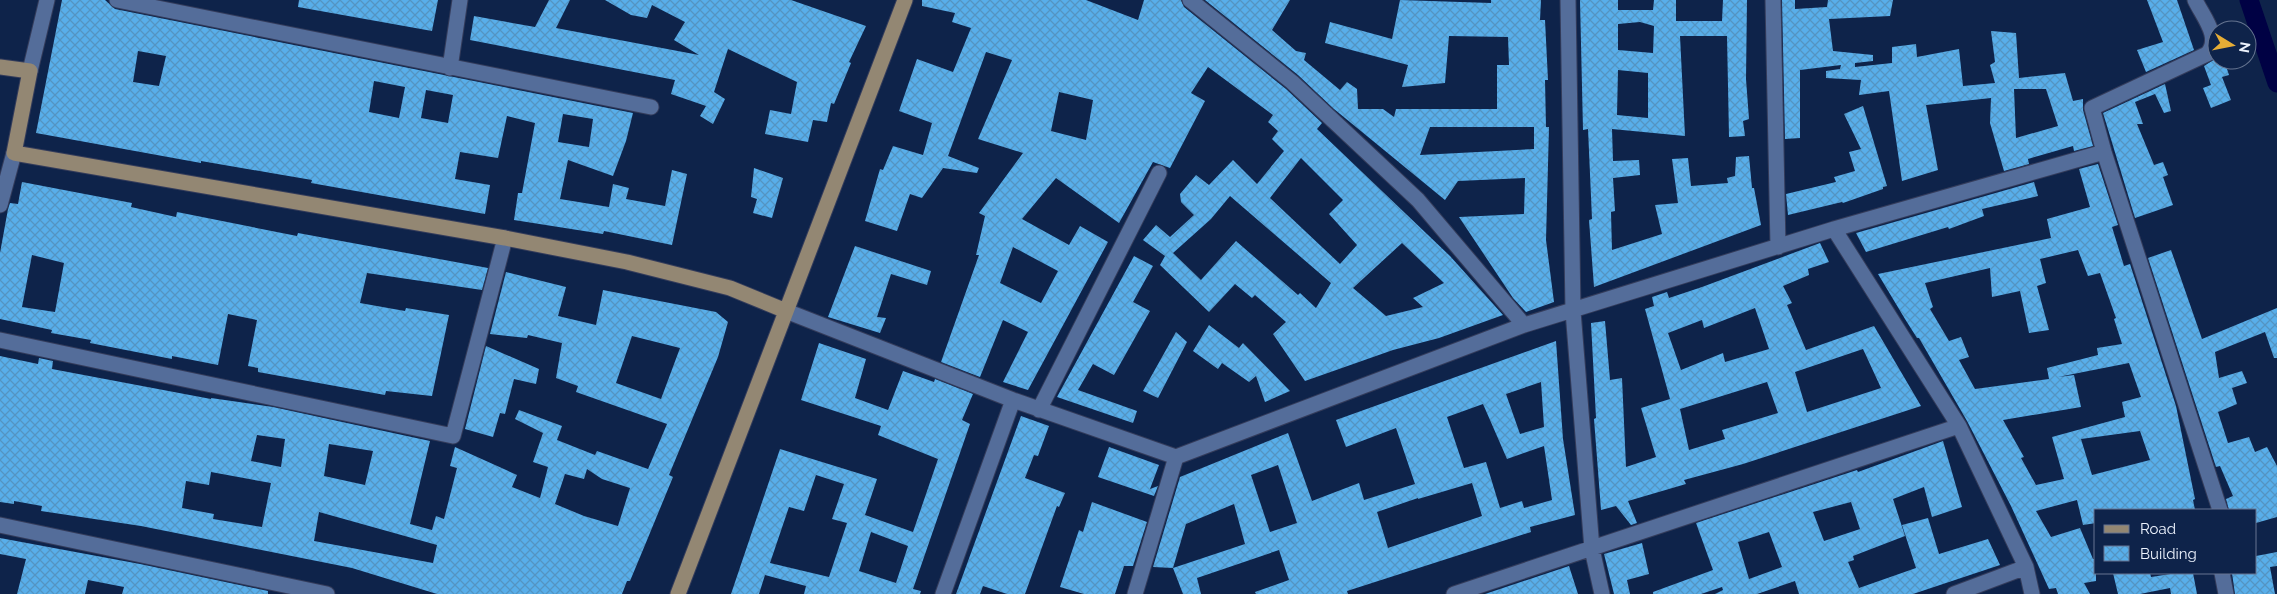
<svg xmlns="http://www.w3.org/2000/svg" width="2277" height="594" viewBox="0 0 2277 594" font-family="Raleway,sans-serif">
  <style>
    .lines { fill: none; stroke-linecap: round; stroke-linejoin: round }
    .canal { stroke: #000144; stroke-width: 19 }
    .building { fill: url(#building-cross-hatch); fill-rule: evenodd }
    .minor-casing { stroke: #343c5b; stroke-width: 17 }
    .major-casing { stroke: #343c5b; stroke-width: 17 }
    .minor { stroke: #546d9a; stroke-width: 15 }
    .major { stroke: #938773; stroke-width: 15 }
  </style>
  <defs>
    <pattern id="building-cross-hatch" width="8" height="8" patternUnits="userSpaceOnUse" patternTransform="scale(1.25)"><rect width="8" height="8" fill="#58aeea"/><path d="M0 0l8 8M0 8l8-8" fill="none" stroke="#5494c2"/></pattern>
  </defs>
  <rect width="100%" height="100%" fill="#0e234a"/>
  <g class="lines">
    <path class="canal" d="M 2249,0 L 2277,83"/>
  </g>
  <path class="building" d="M 62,0 L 105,0 L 115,9 L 633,113 L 626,141 L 613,176 L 568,160 L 560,199 L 609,207 L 613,184 L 629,188 L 626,199 L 665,206 L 672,170 L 687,174 L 672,245 L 604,231 L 603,234 L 514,220 L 518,193 L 522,193 L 535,123 L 507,116 L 498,158 L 460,152 L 455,179 L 490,185 L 485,214 L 311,183 L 312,180 L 271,173 L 201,161 L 201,163 L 36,133 ZM 138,51 L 166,56 L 159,86 L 133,82 ZM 374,81 L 405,87 L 399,118 L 369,112 ZM 426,90 L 453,95 L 448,123 L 421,118 ZM 563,114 L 593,119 L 589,147 L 558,142 Z
    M 299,0 L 438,0 L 432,31 L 298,7 Z
    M 549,0 L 570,0 L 556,28 L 699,55 L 674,40 L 685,22 L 652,5 L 647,18 L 631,15 L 605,0 L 791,0 L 866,26 L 849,62 L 851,63 L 834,104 L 831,103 L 827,122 L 813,120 L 808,142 L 765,134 L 770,110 L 791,114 L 797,82 L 728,49 L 714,92 L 725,99 L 713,124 L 700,116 L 706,106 L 671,94 L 675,80 L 470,40 L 474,16 L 535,27 Z
    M 922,0 L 1086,0 L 1138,20 L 1144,0 L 1181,0 L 1184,7 L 1286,89 L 1322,123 L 1317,129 L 1450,256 L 1503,315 L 1439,338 L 1393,350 L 1305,381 L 1273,334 L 1286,322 L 1255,295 L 1252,298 L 1235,284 L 1209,312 L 1160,265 L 1165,256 L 1143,240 L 1156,225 L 1170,237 L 1194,215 L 1181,202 L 1180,194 L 1196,175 L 1209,185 L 1233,160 L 1257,184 L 1284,151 L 1272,139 L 1278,131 L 1268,122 L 1273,115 L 1208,67 L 1191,93 L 1205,101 L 1170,168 L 1153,162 L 1119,223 L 1056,178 L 1022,219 L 1069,245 L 1080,226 L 1108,242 L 1028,390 L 1003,382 L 1028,332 L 1003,320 L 980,377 L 941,362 L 979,255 L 976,255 L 985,216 L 979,213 L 1023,153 L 978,139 L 1012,60 L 986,52 L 948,156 L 979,168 L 977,173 L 943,168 L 922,198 L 910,194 L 897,231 L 865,221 L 880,169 L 883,170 L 893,146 L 923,155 L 932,123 L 899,111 L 917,59 L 953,72 L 971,28 L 952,22 L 955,13 L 922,6 ZM 1059,92 L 1093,100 L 1086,140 L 1051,131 ZM 1301,158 L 1343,200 L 1329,214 L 1357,245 L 1340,264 L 1270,198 ZM 1230,196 L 1331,283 L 1316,308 L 1300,293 L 1298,295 L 1236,241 L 1201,280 L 1173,253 L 1211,219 ZM 1402,243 L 1444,283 L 1413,298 L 1423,307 L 1386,316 L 1353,288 ZM 1013,247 L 1058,271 L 1041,303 L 1000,283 Z
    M 1205,0 L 1290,0 L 1272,30 L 1296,51 L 1306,53 L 1304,60 L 1340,90 L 1347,82 L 1357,89 L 1358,109 L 1383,109 L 1394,117 L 1396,109 L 1497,109 L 1497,65 L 1509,65 L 1508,37 L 1449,36 L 1445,83 L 1402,87 L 1408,65 L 1325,43 L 1330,22 L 1392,39 L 1400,0 L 1491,3 L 1491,0 L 1541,0 L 1540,20 L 1545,20 L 1548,80 L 1545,80 L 1546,127 L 1549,127 L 1546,240 L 1554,302 L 1526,312 L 1513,298 L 1459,217 L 1524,214 L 1525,178 L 1458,181 L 1445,200 L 1334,109 L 1298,75 ZM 1430,127 L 1546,127 L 1534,127 L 1534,149 L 1420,155 Z
    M 1580,0 L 1618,0 L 1618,10 L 1653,10 L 1654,0 L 1676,0 L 1676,21 L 1722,21 L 1723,0 L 1747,0 L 1746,79 L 1749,119 L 1743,121 L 1745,136 L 1729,137 L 1727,36 L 1680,36 L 1685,136 L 1612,129 L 1613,161 L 1639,160 L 1640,175 L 1613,178 L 1615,211 L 1611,212 L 1612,250 L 1662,234 L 1655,205 L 1678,203 L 1672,159 L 1688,158 L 1691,186 L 1728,183 L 1727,178 L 1735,176 L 1736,157 L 1749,156 L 1752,188 L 1754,188 L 1761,225 L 1594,287 L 1589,220 L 1592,219 L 1588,129 L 1583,130 ZM 1640,22 L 1654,26 L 1653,53 L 1618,50 L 1618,24 ZM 1618,70 L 1648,73 L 1648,118 L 1617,115 Z
    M 1782,0 L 1795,0 L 1795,9 L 1827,7 L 1828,0 L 1893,0 L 1890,16 L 1829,19 L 1833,51 L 1873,55 L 1873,61 L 1855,63 L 1855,67 L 1892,63 L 1892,47 L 1916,44 L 1917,57 L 1959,49 L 1963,86 L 1995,83 L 1990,65 L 1995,62 L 1991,31 L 2016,33 L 2019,78 L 2065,73 L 2073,101 L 2083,99 L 2083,110 L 2093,146 L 2074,151 L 2073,146 L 2028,159 L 2029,164 L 2004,171 L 1990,123 L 1991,98 L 1926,105 L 1938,170 L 1902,181 L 1889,91 L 1859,95 L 1861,80 L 1826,78 L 1826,71 L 1840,69 L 1841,65 L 1800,70 L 1800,138 L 1785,139 ZM 2014,89 L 2046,89 L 2058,126 L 2016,138 Z
    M 2147,0 L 2177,0 L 2194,50 L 2146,72 L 2137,50 L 2163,42 Z
    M 2215,59 L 2224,60 L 2229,75 L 2222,77 L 2231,100 L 2211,108 L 2203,88 L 2211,85 L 2204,66 Z
    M 2165,84 L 2171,111 L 2164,113 L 2155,94 L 2135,102 L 2143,124 L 2137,124 L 2154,165 L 2163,162 L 2168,175 L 2163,177 L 2173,205 L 2135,218 L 2103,113 Z
    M 1863,106 L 1887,186 L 1883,187 L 1883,189 L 1843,203 L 1842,202 L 1788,215 L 1786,194 L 1836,182 L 1834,177 L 1855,171 L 1849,152 L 1861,149 L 1844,114 Z
    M 2098,164 L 2118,225 L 2112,227 L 2124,266 L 2130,264 L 2176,406 L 2195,499 L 2193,500 L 2195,510 L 2096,510 L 2096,523 L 2083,525 L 2077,500 L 2036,511 L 2051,537 L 2080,528 L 2093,559 L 2096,559 L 2096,581 L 2084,583 L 2090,594 L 2058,594 L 2056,588 L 2049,589 L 2011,506 L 1967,421 L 1919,338 L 1917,338 L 1905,319 L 1878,274 L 2051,238 L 2047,219 L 2090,207 L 2079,169 ZM 2078,250 L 2088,276 L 2100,273 L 2116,318 L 2114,319 L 2122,344 L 2097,348 L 2098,355 L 2047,368 L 2049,379 L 1975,389 L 1959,360 L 1969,357 L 1961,337 L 1949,341 L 1930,309 L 1933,307 L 1925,283 L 1990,268 L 1992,297 L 2020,291 L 2029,333 L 2049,330 L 2037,286 L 2046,283 L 2040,259 ZM 2129,363 L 2141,397 L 2122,402 L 2125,417 L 2052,437 L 2064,479 L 2036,485 L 2021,458 L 2024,457 L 2003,420 L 2081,407 L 2074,375 L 2058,377 ZM 2140,431 L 2150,460 L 2092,475 L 2081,439 Z
    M 754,168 L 783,178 L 772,218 L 753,213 L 757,199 L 751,197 Z
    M 22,182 L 132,203 L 131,207 L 176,217 L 177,212 L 297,236 L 298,233 L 488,268 L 482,290 L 367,273 L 360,303 L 405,311 L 406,308 L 449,315 L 432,396 L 386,391 L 385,395 L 258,372 L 258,368 L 248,366 L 257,320 L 228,314 L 218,365 L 172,356 L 172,359 L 90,343 L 91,340 L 51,333 L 52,330 L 0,319 L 0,253 L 8,209 L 10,203 L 18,204 ZM 32,255 L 64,263 L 55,312 L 22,307 Z
    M 2034,182 L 2038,196 L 1982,209 L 1984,216 L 1949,229 L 1948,227 L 1866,252 L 1856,233 Z
    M 1820,243 L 1829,262 L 1808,269 L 1809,275 L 1783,286 L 1792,303 L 1787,305 L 1806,350 L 1874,326 L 1921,406 L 1743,464 L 1684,480 L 1686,484 L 1628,501 L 1637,523 L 1631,525 L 1616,506 L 1601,510 L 1594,419 L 1596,418 L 1591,323 L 1605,321 L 1610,380 L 1622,378 L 1626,467 L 1656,457 L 1641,408 L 1670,399 L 1645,309 L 1654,306 L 1652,297 L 1667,292 L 1669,298 L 1702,287 ZM 1755,308 L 1769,349 L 1725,362 L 1723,353 L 1681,370 L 1668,333 L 1702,320 L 1704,328 ZM 1863,349 L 1881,388 L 1807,412 L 1795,372 ZM 1767,382 L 1778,413 L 1722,430 L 1725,439 L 1689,450 L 1680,409 Z
    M 855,246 L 931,271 L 927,285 L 891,274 L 877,317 L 886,318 L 880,333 L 828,317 Z
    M 2171,250 L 2202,339 L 2277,308 L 2277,358 L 2274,358 L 2265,332 L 2215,352 L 2219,378 L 2242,371 L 2247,383 L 2232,388 L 2237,404 L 2218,412 L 2228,443 L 2249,437 L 2255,452 L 2267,447 L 2277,466 L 2277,517 L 2256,523 L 2256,510 L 2229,510 L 2226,499 L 2233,496 L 2220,466 L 2216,467 L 2148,258 Z
    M 1134,256 L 1153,266 L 1133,302 L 1150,311 L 1114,375 L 1093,364 L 1078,390 L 1137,411 L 1133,423 L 1057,397 Z
    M 506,272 L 566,287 L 558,316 L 596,325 L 603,290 L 716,312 L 728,322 L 718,357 L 669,475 L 673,477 L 645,545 L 630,581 L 627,581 L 622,594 L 437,594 L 352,568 L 141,526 L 41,511 L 42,506 L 14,501 L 14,504 L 0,502 L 0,356 L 38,364 L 39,358 L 53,361 L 52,369 L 211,399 L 211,398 L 273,407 L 430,441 L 410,524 L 432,530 L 436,516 L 444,519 L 457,468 L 450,466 L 455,447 L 517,475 L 512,487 L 540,498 L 548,467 L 533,462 L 543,433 L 515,419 L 519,410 L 562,426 L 557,440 L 595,455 L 597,451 L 648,469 L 667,424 L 576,392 L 578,386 L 556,378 L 562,343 L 528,335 L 527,338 L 490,334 ZM 632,336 L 680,348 L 661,399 L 616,383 ZM 257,435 L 285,439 L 281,467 L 251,461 ZM 329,444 L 373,451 L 365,485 L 324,476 ZM 587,469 L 602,479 L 630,488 L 618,526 L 584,516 L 555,504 L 565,474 L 584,479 ZM 211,472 L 271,483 L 262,527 L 213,519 L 214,514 L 182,508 L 186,481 L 209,485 ZM 319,512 L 437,545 L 433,563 L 314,541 Z
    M 1209,325 L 1239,348 L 1243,343 L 1290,391 L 1265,402 L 1256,376 L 1249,382 L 1222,363 L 1218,369 L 1193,351 Z
    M 1176,332 L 1187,342 L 1158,398 L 1143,391 Z
    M 1556,341 L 1563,439 L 1575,515 L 1530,527 L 1531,532 L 1347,591 L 1348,594 L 1256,594 L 1255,592 L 1289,580 L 1279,550 L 1197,578 L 1201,594 L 1183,594 L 1173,568 L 1153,567 L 1180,477 L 1288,433 L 1312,501 L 1359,483 L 1364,500 L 1415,484 L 1396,428 L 1346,447 L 1336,420 ZM 1541,382 L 1544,427 L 1520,434 L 1506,394 ZM 1483,404 L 1507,459 L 1544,446 L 1552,500 L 1524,508 L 1522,501 L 1500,508 L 1486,462 L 1464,468 L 1447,417 ZM 1278,465 L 1297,523 L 1270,532 L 1251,475 ZM 1472,483 L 1482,516 L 1388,548 L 1377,512 L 1418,498 L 1418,499 ZM 1234,504 L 1245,544 L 1173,568 L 1186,524 Z
    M 819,343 L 866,359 L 855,398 L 888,410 L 903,371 L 934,382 L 935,379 L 973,394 L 962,420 L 970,424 L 913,589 L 921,591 L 920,594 L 804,594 L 806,586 L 765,575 L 759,594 L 731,594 L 780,449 L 877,479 L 865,515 L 913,532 L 938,459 L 878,435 L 881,426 L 801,400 ZM 816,475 L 844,484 L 832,519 L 847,523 L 829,577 L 770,563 L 789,507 L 804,511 ZM 871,532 L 908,546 L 896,583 L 859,571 Z
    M 486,346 L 539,369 L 536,384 L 514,379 L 505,414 L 500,413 L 493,437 L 465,429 Z
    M 1021,416 L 1049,426 L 1038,456 L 1034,455 L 1025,478 L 1065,493 L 1059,507 L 1057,506 L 1025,594 L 1007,594 L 983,586 L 980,594 L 956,594 Z
    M 1943,441 L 1962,507 L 1932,517 L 1924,487 L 1893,499 L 1905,536 L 1853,556 L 1854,560 L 1848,562 L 1859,588 L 1916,568 L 1902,525 L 1928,518 L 1939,554 L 1988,539 L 2000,565 L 1913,594 L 1799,594 L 1795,581 L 1757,594 L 1715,594 L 1723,590 L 1722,587 L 1701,594 L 1653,594 L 1653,592 L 1713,570 L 1696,523 L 1857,470 L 1858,472 ZM 1851,502 L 1860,529 L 1824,541 L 1813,512 ZM 1769,532 L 1782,567 L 1749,579 L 1738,542 Z
    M 1109,447 L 1159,465 L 1150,489 L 1158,486 L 1154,496 L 1098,477 Z
    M 1092,502 L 1147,522 L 1133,566 L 1124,566 L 1115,594 L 1084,594 L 1060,587 L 1079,530 L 1083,532 Z
    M 0,538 L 140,564 L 268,591 L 268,594 L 122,594 L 124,587 L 88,580 L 85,594 L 17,594 L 26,559 L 0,554 Z
    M 1642,543 L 1649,574 L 1627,580 L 1630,594 L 1614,594 L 1604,554 Z
    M 2277,552 L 2277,566 L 2270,567 L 2275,594 L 2235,594 L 2232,573 L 2256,573 L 2256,556 Z
    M 1569,566 L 1578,594 L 1485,594 Z
    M 2113,573 L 2150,573 L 2151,577 L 2177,573 L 2193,573 L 2197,594 L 2171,594 L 2170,588 L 2140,594 L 2118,594 Z"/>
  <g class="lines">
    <defs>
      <path id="minor" d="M 117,0 L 651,107
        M 1190,0 L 1292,82 L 1418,200 L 1524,325
        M 1568,0 L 1573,311 L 1592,549 L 1602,594
        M 1773,0 L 1778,247
        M 2195,0 C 2203,17 2222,38 2207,54 L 2092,108 L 2104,152 L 2220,510
        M 450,68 L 460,0
        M 30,71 L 47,0
        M 0,205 L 14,153
        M 1834,229 L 1959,426 L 2026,567 L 2032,594
        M 786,311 L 1013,400 L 1176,457 L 1524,325 L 1834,229 L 2104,152
        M 0,340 L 453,436 L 505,238
        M 1039,410 L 1159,173
        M 0,525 L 327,594
        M 2222,573 L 2226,594
        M 943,594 L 1013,400
        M 1135,594 L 1176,457
        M 1454,594 L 1959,426
        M 1954,594 L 2026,567"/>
      <path id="major" d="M 0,67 L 30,71 L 14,153 L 505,238 L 627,262 L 730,288 L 786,311
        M 678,594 L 905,0"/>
    </defs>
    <use href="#minor" class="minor-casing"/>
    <use href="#major" class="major-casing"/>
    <use href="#minor" class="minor"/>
    <use href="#major" class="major"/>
  </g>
  <rect x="2094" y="509" width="162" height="65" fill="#0e234a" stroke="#667591"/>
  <rect x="2104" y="525" width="25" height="8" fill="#938773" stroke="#667591"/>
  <text x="2140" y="534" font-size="15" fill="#ebf1fc">Road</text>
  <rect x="2104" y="546" width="25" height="15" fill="url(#building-cross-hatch)" stroke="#667591"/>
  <text x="2140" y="559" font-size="15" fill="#ebf1fc">Building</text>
  <g transform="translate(2232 45) rotate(100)"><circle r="24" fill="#0e234a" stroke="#667591"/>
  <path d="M0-4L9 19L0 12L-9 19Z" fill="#e6ad36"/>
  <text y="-8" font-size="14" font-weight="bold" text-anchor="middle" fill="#ebf1fc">N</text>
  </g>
</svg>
